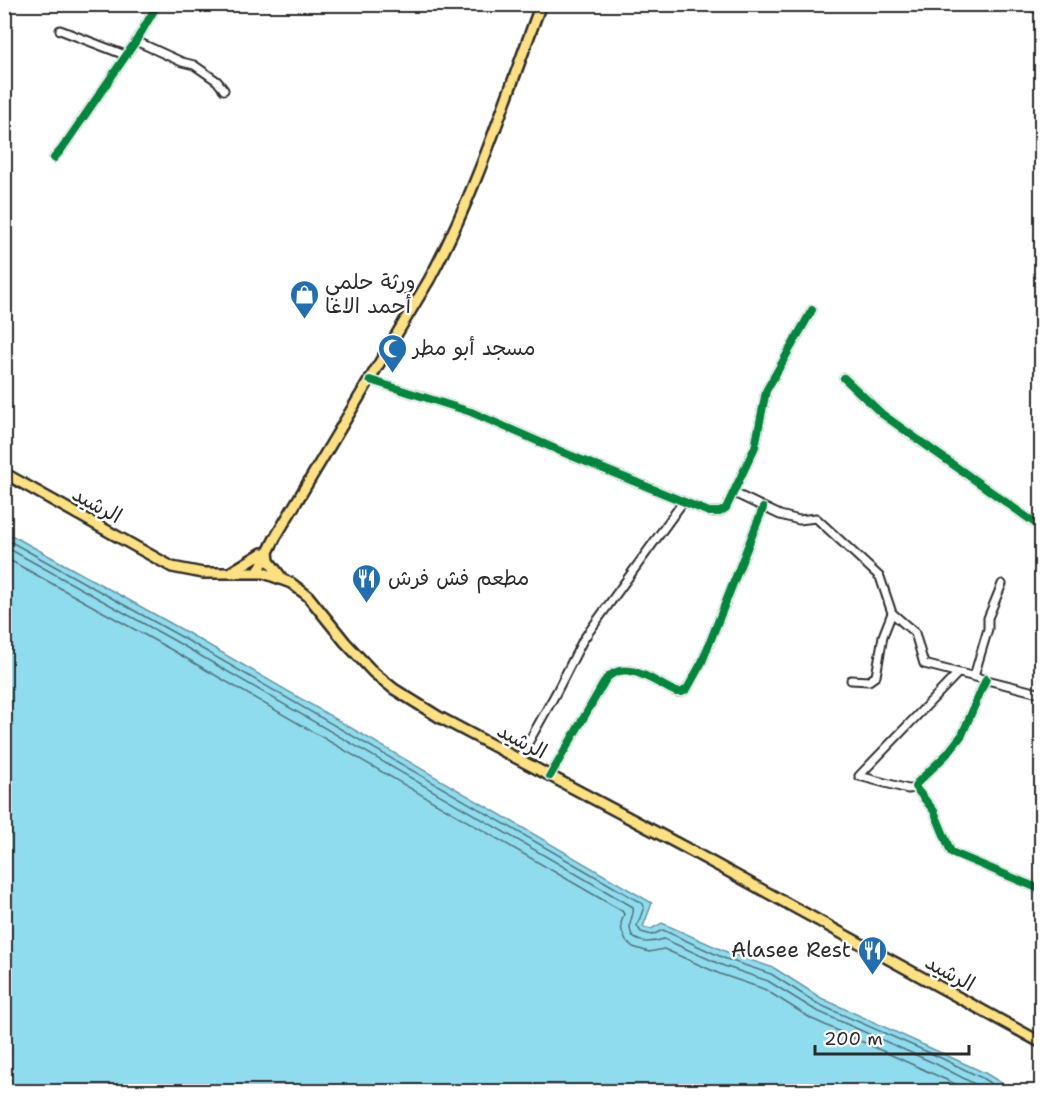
<svg xmlns="http://www.w3.org/2000/svg" width="1046" height="1096" viewBox="0 0 1046 1096" font-family="'Shantell Sans','Playpen Sans Arabic',sans-serif">
  <style>
    .water { fill: #8fdcef; stroke: #6795a1; stroke-width: 1.5 }
    .lines { fill: none; stroke-linecap: round; stroke-linejoin: round }
    .shore { stroke: #537279; stroke-width: 1.5 }
    .minor-casing { stroke: #2b2b2b; stroke-width: 11 }
    .major-casing { stroke: #2b2b2b; stroke-width: 14 }
    .minor { stroke: #fff; stroke-width: 7 }
    .major { stroke: #fde080; stroke-width: 9 }
    .cycleway-casing { stroke: #fff; stroke-width: 11 }
    .cycleway { stroke: #00873e; stroke-width: 8 }
    .labels { text-anchor: middle; dominant-baseline: central; stroke-width: 5; stroke-linejoin: round; paint-order: stroke }
    .poi-label { font-size: 21px; fill: #2b2b2b; stroke: #fff; text-anchor: start }
    .street-label { font-size: 21px; fill: #2b2b2b; stroke: #fff }
  </style>
  <rect width="100%" height="100%" fill="#fff"/>
  <filter id="ink" filterUnits="userSpaceOnUse"><feTurbulence type="fractalNoise" baseFrequency=".0167" numOctaves="2"/><feDisplacementMap in="SourceGraphic" scale="12" xChannelSelector="R" yChannelSelector="G"/><feConvolveMatrix kernelMatrix="1 2 1 2 8 2 1 2 1" color-interpolation-filters="sRGB"/></filter>
  <g filter="url(#ink)">
    <path class="water" d="M 4,531 L 181,629 L 652,903 L 643,927 L 651,929 L 662,923 L 729,953 L 774,968 L 821,998 L 985,1073 L 1015,1091 L 5,1091 Z"/>
    <g class="lines">
      <path class="shore" d="M 4,538 L 178,635 L 643,904 L 644,907 L 637,926 L 641,932 L 652,935 L 663,930 L 726,959 L 771,974 L 818,1004 L 939,1057 L 982,1078 L 1004,1092
        M 4,546 L 175,641 L 633,907 C 635,914 630,918 630,925 C 629,946 652,943 664,939 L 724,966 L 768,981 L 815,1010 L 936,1064 L 990,1092
        M 4,557 L 170,649 L 622,911 L 624,914 L 621,923 L 622,932 L 626,941 L 633,947 L 649,952 L 664,949 L 720,974 L 764,989 L 812,1019 L 973,1092"/>
      <defs>
        <path id="minor" d="M 60,30 L 125,55
          M 136,41 L 182,62 L 194,65 L 217,81 L 224,90
          M 54,158 L 61,150 L 136,41 L 156,7
          M 844,378 L 882,414 L 1042,528
          M 370,380 L 471,412 L 567,454 L 709,512 L 720,512 L 726,508 L 755,447 L 766,391 L 812,310
          M 734,493 L 780,515 L 799,520 L 816,518 L 880,577 L 892,613 L 883,636 L 876,676 L 869,681 L 851,680
          M 892,613 L 915,633 L 924,664 L 1042,694
          M 974,676 L 988,629 L 988,618 L 1002,584
          M 986,679 L 962,735 L 947,754 L 917,783 L 915,787 L 934,811 L 951,852 L 1042,890
          M 519,759 L 556,693 L 583,640 L 683,502
          M 550,776 L 606,679 C 626,657 655,683 676,692 L 682,692 L 687,689 L 702,662 L 763,508
          M 916,788 L 908,789 L 859,776 L 958,673"/>
        <path id="major" d="M 1029,4 L 1042,9
          M 4,473 L 172,567 L 203,573 L 264,573 L 291,583 L 308,596 L 345,642 L 373,672 L 394,689 L 439,717 L 684,847 L 1042,1043
          M 268,551 L 269,561 L 281,577
          M 231,572 L 262,553
          M 258,572 L 275,538 L 429,280 C 476,193 506,97 541,4"/>
      </defs>
      <use href="#minor" class="minor-casing"/>
      <use href="#major" class="major-casing"/>
      <use href="#minor" class="minor"/>
      <use href="#major" class="major"/>
      <defs>
        <path id="cycleway" d="M 54,158 L 61,150 L 136,41 L 156,7
          M 844,378 L 882,414 L 1042,528
          M 370,380 L 471,412 L 567,454 L 709,512 L 720,512 L 726,508 L 755,447 L 766,391 L 812,310
          M 986,679 L 962,735 L 947,754 L 917,783 L 915,787 L 934,811 L 951,852 L 1042,890
          M 550,776 L 606,679 C 626,657 655,683 676,692 L 682,692 L 687,689 L 702,662 L 763,508"/>
      </defs>
      <use href="#cycleway" class="cycleway-casing"/>
      <use href="#cycleway" class="cycleway"/>
    </g>
  </g>
  <defs>
    <symbol id="shop-pin" viewBox="-11 -11 22 30"><path d="M0 17L-7.5 6A9.5 9.5 0 1 1 7.5 6Z" fill="#1f6fb2" stroke="#fff"/><path d="M-5-2.5h2.3a2.7 3.5 0 0 1 5.4 0H5L5.5 6h-11ZM-1.5-2.5h3a1.5 2.3 0 0 0-3 0Z" fill="#fff"/></symbol>
    <symbol id="mosque-pin" viewBox="-11 -11 22 30"><path d="M0 17L-7.5 6A9.5 9.5 0 1 1 7.5 6Z" fill="#1f6fb2" stroke="#fff"/><path d="M3.5-4.9A6 6 0 1 0 3.5 4.9A5 5 0 1 1 3.5-4.9Z" fill="#fff"/></symbol>
    <symbol id="restaurant-pin" viewBox="-11 -11 22 30"><path d="M0 17L-7.5 6A9.5 9.5 0 1 1 7.5 6Z" fill="#1f6fb2" stroke="#fff"/><path d="M-5-6h1v4h1v-4h1v4h1v-4h1v5L-1.5 .5V6h-2V.5L-5-1ZM5-6V6H3V1.5H1.5Q1.5-4 5-6Z" fill="#fff"/></symbol>
  </defs>
  <g fill-rule="evenodd">
    <use href="#shop-pin" x="288" y="278" width="33" height="45"/>
    <use href="#mosque-pin" x="376" y="332" width="33" height="45"/>
    <use href="#restaurant-pin" x="350" y="562" width="33" height="45"/>
    <use href="#restaurant-pin" x="856" y="934" width="33" height="45"/>
  </g>
  <g class="labels">
    <g class="poi-label">
      <text x="325" y="282">ورثة حلمي<tspan x="325" dy="24">أحمد الاغا</tspan></text>
      <text x="413" y="348">مسجد أبو مطر</text>
      <text x="388" y="578">مطعم فش فرش</text>
      <text x="851" y="950" text-anchor="end">Alasee Rest</text>
    </g>
    <g class="street-label">
      <text transform="translate(97 505) rotate(29)">الرشيد</text>
      <text transform="translate(522 741) rotate(28)">الرشيد</text>
      <text transform="translate(950 973) rotate(29)">الرشيد</text>
    </g>
  </g>
  <rect width="1046" height="1096" fill="none" stroke="#fff" stroke-width="24"/>
  <rect x="12" y="12" width="1022" height="1072" fill="none" stroke="#2b2b2b" stroke-width="2" filter="url(#ink)"/>
  <path d="M815 1045v9h154v-9" fill="none" stroke="#2b2b2b" stroke-width="3"/>
  <text x="824" y="1045" font-size="18" fill="#2b2b2b" stroke="#ffffff" stroke-width="4.5" paint-order="stroke">200 m</text>
</svg>
